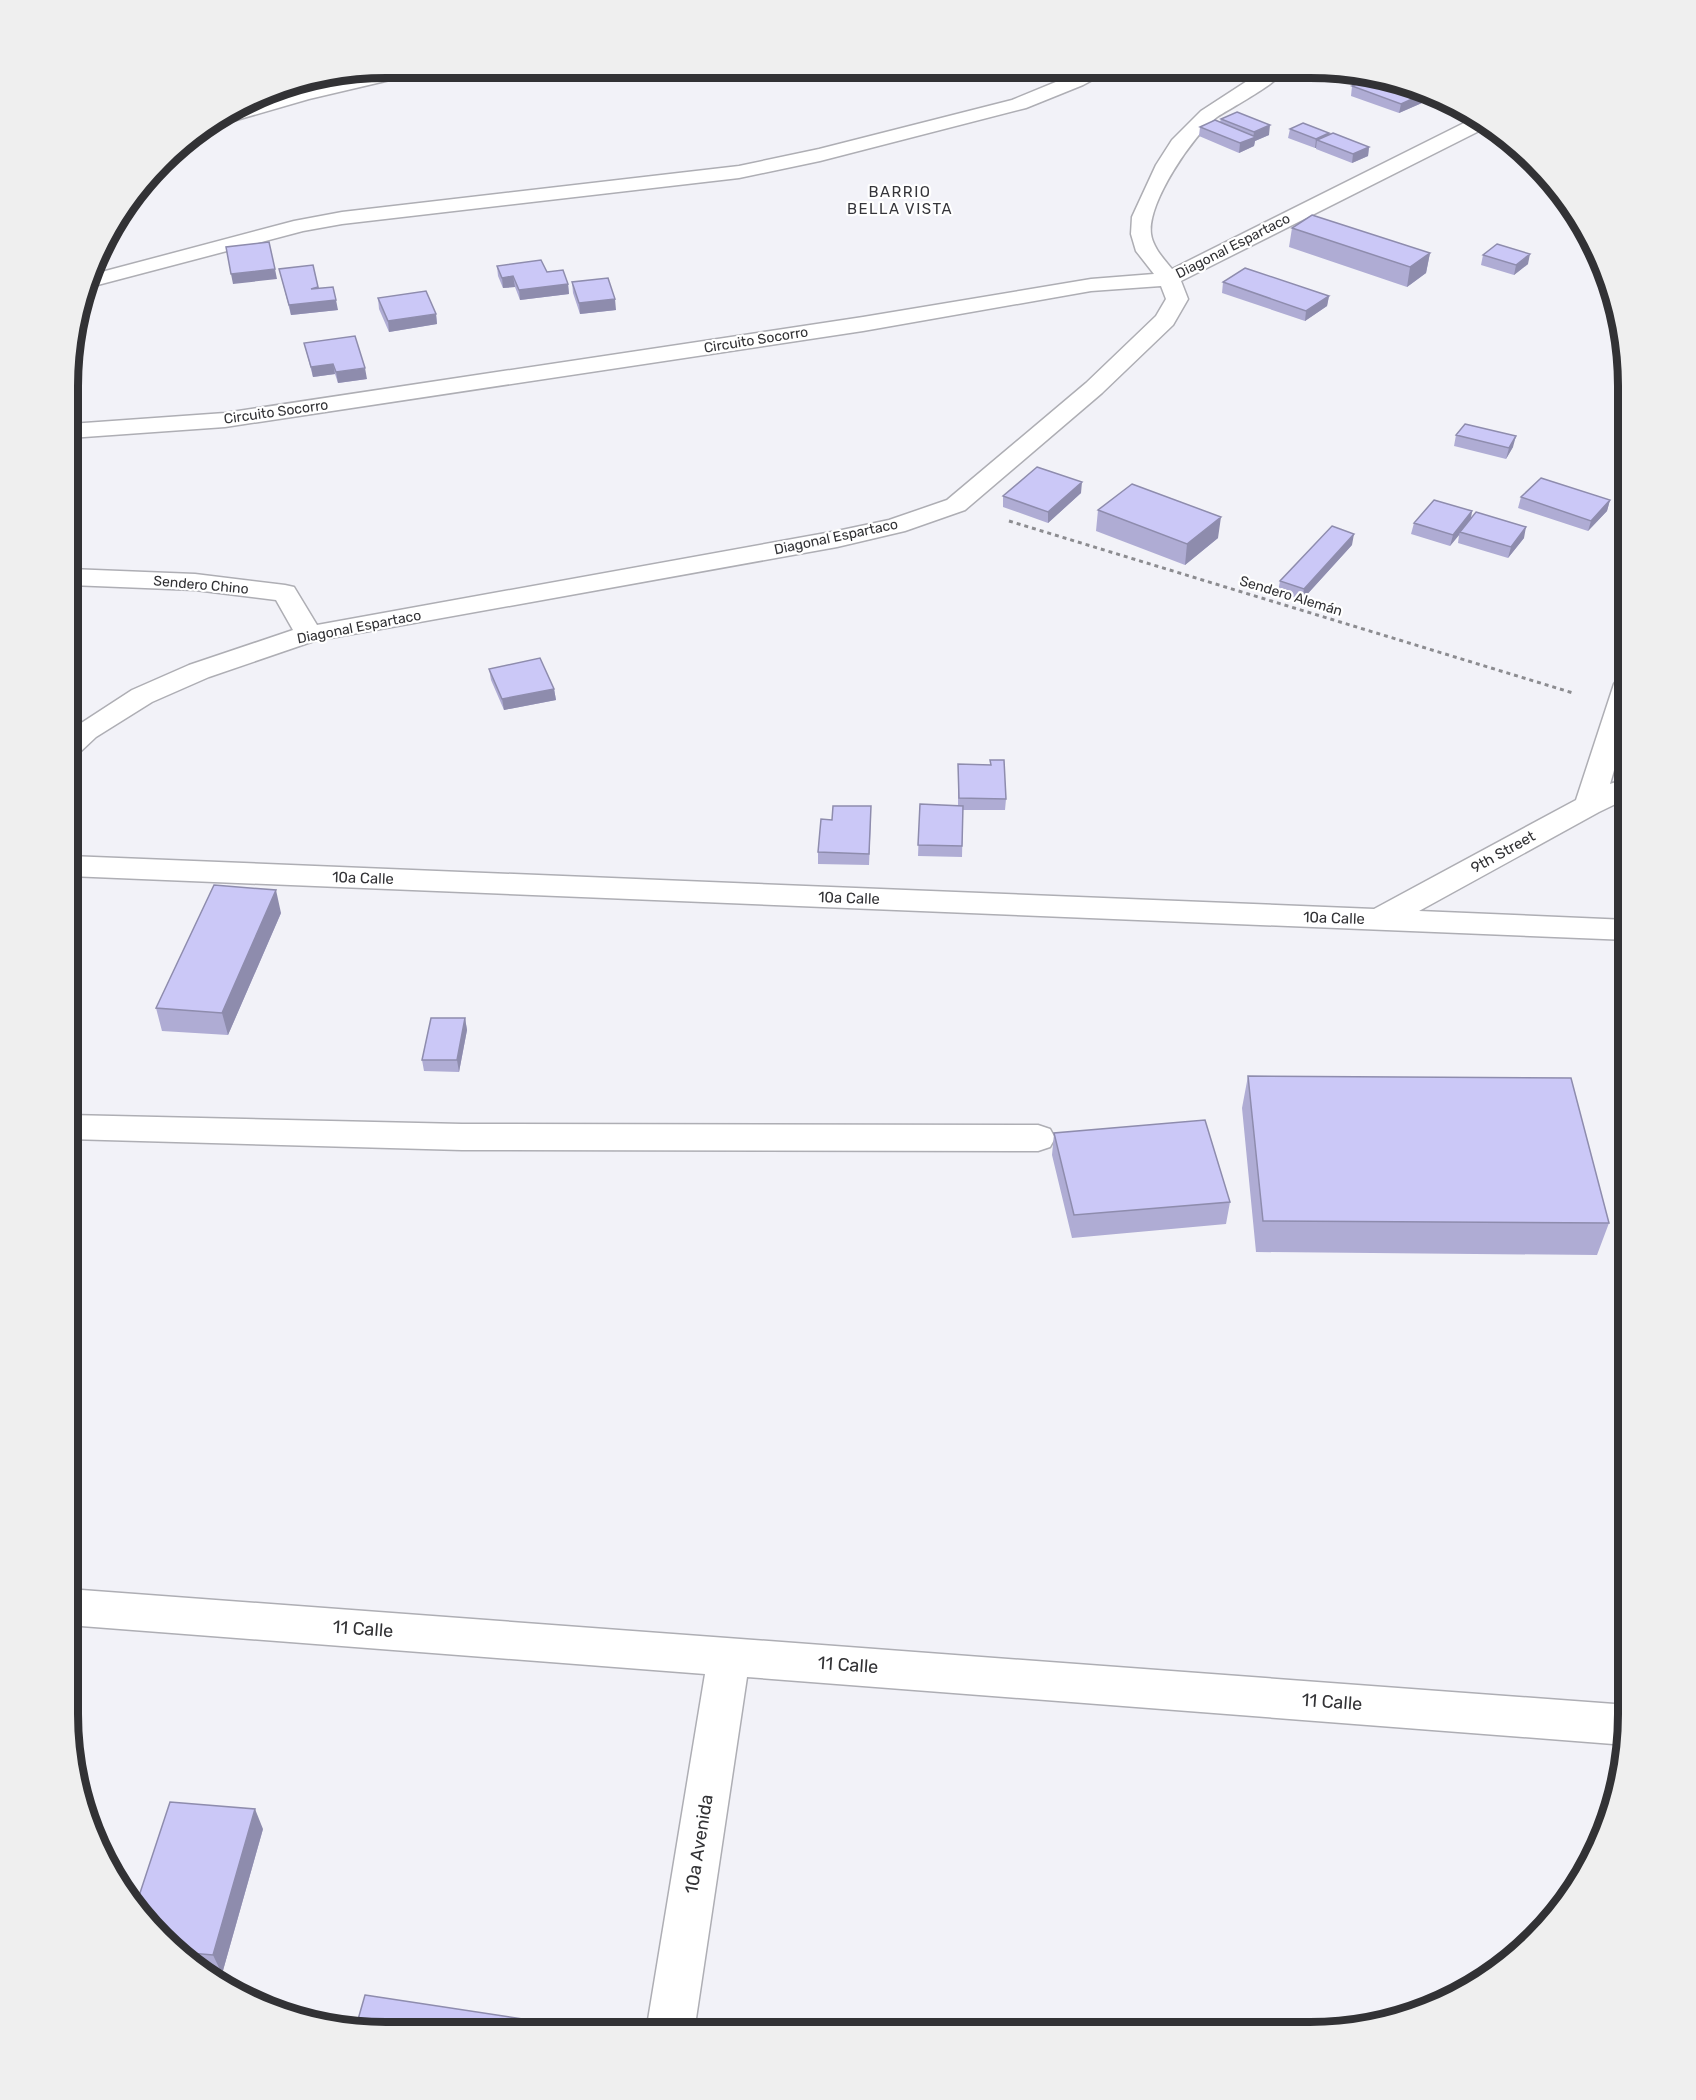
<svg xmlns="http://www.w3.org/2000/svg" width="1696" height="2100" viewBox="0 0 1696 2100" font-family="Rubik,sans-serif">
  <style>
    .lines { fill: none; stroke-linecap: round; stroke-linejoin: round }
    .minor-casing { stroke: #aeaeb4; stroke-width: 3 }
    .path { stroke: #8c8c90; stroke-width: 3; stroke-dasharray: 4 4; stroke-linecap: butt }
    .minor { fill: #fff; fill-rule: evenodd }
    .wall { fill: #afacd4 }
    .shaded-wall { fill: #8e8cad }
    .building { fill: #cbc8f7; stroke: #8e8cad; stroke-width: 1.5 }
    .labels { text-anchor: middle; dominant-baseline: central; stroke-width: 4.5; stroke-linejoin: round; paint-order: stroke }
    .far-street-label { font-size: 14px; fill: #323235; stroke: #fff }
    .far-quarter-label { font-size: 15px; letter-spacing: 1.5px; fill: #35353a; stroke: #fff }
    .street-label { font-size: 15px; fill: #323235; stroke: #fff }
    .near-street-label { font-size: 18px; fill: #323235; stroke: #fff }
    .rim { fill: none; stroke: #323235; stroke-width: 8 }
  </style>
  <rect width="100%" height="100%" fill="#f2f2f8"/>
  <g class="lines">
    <defs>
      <path id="minor" d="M 397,68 L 427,68 L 424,72 L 309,99 L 226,123 L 220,121 L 248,105 Z
        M 1085,70 L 1107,70 L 1104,74 L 1083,85 L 1026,108 L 820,161 L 739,178 L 342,224 L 303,231 L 90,287 L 94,274 L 294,221 L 342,212 L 739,166 L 819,149 L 1012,100 Z
        M 1264,70 L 1285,70 C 1275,85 1234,106 1217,117 C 1193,135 1147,203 1151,234 C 1153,248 1164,259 1172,269 L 1478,116 L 1491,125 L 1181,281 L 1188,299 L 1173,325 L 1102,393 L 965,510 L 905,531 L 837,547 L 314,641 L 209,677 L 152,702 L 96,737 L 79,753 L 69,756 L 69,731 L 132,690 L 189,665 L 293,630 L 276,600 L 195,590 L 70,585 L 70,569 L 195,574 L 285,585 L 294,587 L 317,625 L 837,531 L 889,520 L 947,500 L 1086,383 L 1156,316 L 1166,299 L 1161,286 L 1091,291 L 863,331 L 225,427 L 70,438 L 70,424 L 225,413 L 863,317 L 1091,279 L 1154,274 L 1136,251 L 1131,234 L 1132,217 L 1156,165 L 1172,140 L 1201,111 Z
        M 1628,676 L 1628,722 L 1610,784 L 1628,778 L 1628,798 L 1599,812 L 1419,911 L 1628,920 L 1628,940 L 69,876 L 69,856 L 1374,909 L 1576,800 L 1614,684 L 1618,678 Z
        M 69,1115 L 462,1124 L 1038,1125 L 1050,1129 L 1055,1138 L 1050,1147 L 1038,1151 L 462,1150 L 69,1139 Z
        M 68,1589 L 1628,1705 L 1626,1745 L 747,1677 L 694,2032 L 646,2032 L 705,1674 L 68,1625 Z"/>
    </defs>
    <use href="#minor" class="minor-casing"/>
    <path class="path" d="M 1009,521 L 1573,693"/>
    <use href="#minor" class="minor"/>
  </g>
  <path class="wall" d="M 1345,70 L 1352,70 L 1432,92 L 1431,99 L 1399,113 L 1351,96 L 1352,86 L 1371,78 Z
    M 1221,119 L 1269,135 L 1255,141 L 1254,146 L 1239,153 L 1199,136 L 1200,127 L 1220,122 Z
    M 1290,129 L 1329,133 L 1329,134 L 1369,147 L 1368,156 L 1352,163 L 1316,149 L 1316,148 L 1315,148 L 1288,138 Z
    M 1292,228 L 1430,253 L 1426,273 L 1407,287 L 1289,247 Z
    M 1483,255 L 1528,264 L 1514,275 L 1481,265 Z
    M 497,266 L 547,272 L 568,284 L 569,294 L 520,300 L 515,287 L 503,288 L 498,276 Z
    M 279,269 L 318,289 L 338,310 L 291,315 Z
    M 572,282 L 616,310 L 580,314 L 573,293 Z
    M 1223,282 L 1329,296 L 1327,306 L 1305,321 L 1222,293 Z
    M 378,298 L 436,314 L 437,324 L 389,332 L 379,309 Z
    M 304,343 L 367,379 L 338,383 L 335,374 L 313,377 Z
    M 1456,435 L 1513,447 L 1506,459 L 1454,446 Z
    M 1081,493 L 1048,523 L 1003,507 L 1003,496 Z
    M 1521,497 L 1610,500 L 1607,511 L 1588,531 L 1518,508 Z
    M 1098,510 L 1218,538 L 1185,565 L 1096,531 Z
    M 1472,511 L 1471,519 L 1524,538 L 1508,558 L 1458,543 L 1459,535 L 1450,546 L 1411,534 L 1414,523 Z
    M 1352,545 L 1302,600 L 1278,592 L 1280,581 Z
    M 489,669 L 554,689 L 556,700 L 504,710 L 491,680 Z
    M 990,760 L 1006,799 L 1005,810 L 963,810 L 962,857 L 918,856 L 920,804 L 958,806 L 958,764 L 990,765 Z
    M 871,818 L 869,865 L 818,864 L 818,852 L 832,820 Z
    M 281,913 L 228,1035 L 162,1031 L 156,1008 Z
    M 465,1018 L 467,1030 L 459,1072 L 424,1071 L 422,1060 Z
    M 1248,1076 L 1609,1223 L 1597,1255 L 1256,1252 L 1242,1108 Z
    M 1054,1133 L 1230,1202 L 1226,1224 L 1072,1238 L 1052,1155 Z
    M 263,1829 L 222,1974 L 202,1972 L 147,1924 Z"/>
  <path class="shaded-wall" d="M 1430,91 L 1432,92 L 1431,99 L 1399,113 L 1401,104 Z
    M 1270,125 L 1269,135 L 1255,141 L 1254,146 L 1239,153 L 1240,143 L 1253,138 L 1254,132 Z
    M 1329,133 L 1328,143 L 1317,140 L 1316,148 L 1315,148 L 1316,139 Z
    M 1369,147 L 1368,156 L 1352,163 L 1353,154 Z
    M 1430,253 L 1426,273 L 1407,287 L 1410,267 Z
    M 1530,254 L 1528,264 L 1514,275 L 1516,265 Z
    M 275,269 L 277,279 L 233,284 L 231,274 Z
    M 513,276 L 515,287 L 503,288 L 502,278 Z
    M 568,284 L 569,294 L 520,300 L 519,290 Z
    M 1329,296 L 1327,306 L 1305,321 L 1306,311 Z
    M 615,299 L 616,310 L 580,314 L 579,303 Z
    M 336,300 L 338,310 L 291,315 L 289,305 Z
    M 436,314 L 437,324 L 389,332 L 388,321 Z
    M 333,364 L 335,374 L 313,377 L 311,367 Z
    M 365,368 L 367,379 L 338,383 L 336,372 Z
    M 1516,436 L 1513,447 L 1506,459 L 1509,448 Z
    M 1082,482 L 1081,493 L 1048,523 L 1048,512 Z
    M 1610,500 L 1607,511 L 1588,531 L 1591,521 Z
    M 1472,511 L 1470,522 L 1460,532 L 1459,535 L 1450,546 L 1453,535 Z
    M 1221,517 L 1218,538 L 1185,565 L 1187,544 Z
    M 1526,527 L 1524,538 L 1508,558 L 1511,547 Z
    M 1354,534 L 1352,545 L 1302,600 L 1304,589 Z
    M 554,689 L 556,700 L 504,710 L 502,699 Z
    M 276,890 L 281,913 L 228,1035 L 222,1013 Z
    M 465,1018 L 467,1030 L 459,1072 L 457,1060 Z
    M 255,1809 L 263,1829 L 222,1974 L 213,1955 Z
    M 543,2022 L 545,2032 L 540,2032 Z"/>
  <path class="building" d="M 1375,76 L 1430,91 L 1401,104 L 1352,86 Z
    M 1237,112 L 1270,125 L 1254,132 L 1221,119 Z
    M 1215,120 L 1256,137 L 1240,143 L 1200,127 Z
    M 1303,123 L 1329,133 L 1316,139 L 1290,129 Z
    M 1333,133 L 1369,147 L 1353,154 L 1317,140 Z
    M 1312,215 L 1430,253 L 1410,267 L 1292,228 Z
    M 269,242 L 275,269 L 231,274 L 226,247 Z
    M 1497,244 L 1530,254 L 1516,265 L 1483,255 Z
    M 541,260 L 547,272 L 563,270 L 568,284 L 519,290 L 513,276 L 502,278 L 497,266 Z
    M 313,265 L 318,287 L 311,289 L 333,287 L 336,300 L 289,305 L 279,269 Z
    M 1245,268 L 1329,296 L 1306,311 L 1223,282 Z
    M 608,278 L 615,299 L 579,303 L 572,282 Z
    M 426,291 L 436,314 L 388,321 L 378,298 Z
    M 355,336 L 365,368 L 336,372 L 333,364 L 311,367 L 304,343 Z
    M 1465,424 L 1516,436 L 1509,448 L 1456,435 Z
    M 1037,467 L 1082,482 L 1048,512 L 1003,496 Z
    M 1541,478 L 1610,500 L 1591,521 L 1521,497 Z
    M 1132,484 L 1221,517 L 1187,544 L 1098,510 Z
    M 1434,500 L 1472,511 L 1453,535 L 1414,523 Z
    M 1476,512 L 1526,527 L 1511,547 L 1460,532 Z
    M 1332,526 L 1354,534 L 1304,589 L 1280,581 Z
    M 540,658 L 554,689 L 502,699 L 489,669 Z
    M 990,760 L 1004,760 L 1006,799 L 959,798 L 958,764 L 991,765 Z
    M 920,804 L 963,806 L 962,846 L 918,845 Z
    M 833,806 L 871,806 L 869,854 L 818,852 L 821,819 L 832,820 Z
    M 214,885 L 276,890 L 222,1013 L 156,1008 Z
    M 431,1018 L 465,1018 L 457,1060 L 422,1060 Z
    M 1248,1076 L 1571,1078 L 1609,1223 L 1263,1221 Z
    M 1205,1120 L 1230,1202 L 1074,1215 L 1054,1133 Z
    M 170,1802 L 255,1809 L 213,1955 L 179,1952 L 147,1924 L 135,1908 Z
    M 365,1995 L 543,2022 L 540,2032 L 365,2032 L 355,2030 Z"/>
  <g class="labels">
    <g class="far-street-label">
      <text transform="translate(1233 246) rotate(-27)">Diagonal Espartaco</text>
      <text transform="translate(756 340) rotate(-9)">Circuito Socorro</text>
      <text transform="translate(276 412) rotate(-8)">Circuito Socorro</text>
      <text transform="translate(836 537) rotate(-12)">Diagonal Espartaco</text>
      <text transform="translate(201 585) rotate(5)">Sendero Chino</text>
      <text transform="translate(1291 596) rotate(17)">Sendero Alemán</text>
      <text transform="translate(359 627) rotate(-11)">Diagonal Espartaco</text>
    </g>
    <g class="far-quarter-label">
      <text x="900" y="192">BARRIO<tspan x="900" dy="17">BELLA VISTA</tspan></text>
    </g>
    <g class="street-label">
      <text transform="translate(1503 852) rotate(-29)">9th Street</text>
      <text transform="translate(363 878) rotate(2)">10a Calle</text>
      <text transform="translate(849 898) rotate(2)">10a Calle</text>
      <text transform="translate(1334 918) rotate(2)">10a Calle</text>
    </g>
    <g class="near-street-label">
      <text transform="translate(363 1629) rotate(4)">11 Calle</text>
      <text transform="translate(848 1665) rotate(4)">11 Calle</text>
      <text transform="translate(1332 1702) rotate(4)">11 Calle</text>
      <text transform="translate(699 1844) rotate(-81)">10a Avenida</text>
    </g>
  </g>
  <path d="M0 0H1696V2100H0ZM386 78H1310A308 308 0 0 1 1618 386V1714A308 308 0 0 1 1310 2022H386A308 308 0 0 1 78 1714V386A308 308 0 0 1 386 78Z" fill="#efefef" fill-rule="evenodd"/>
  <path class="rim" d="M386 78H1310A308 308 0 0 1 1618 386V1714A308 308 0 0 1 1310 2022H386A308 308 0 0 1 78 1714V386A308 308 0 0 1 386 78Z"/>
</svg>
